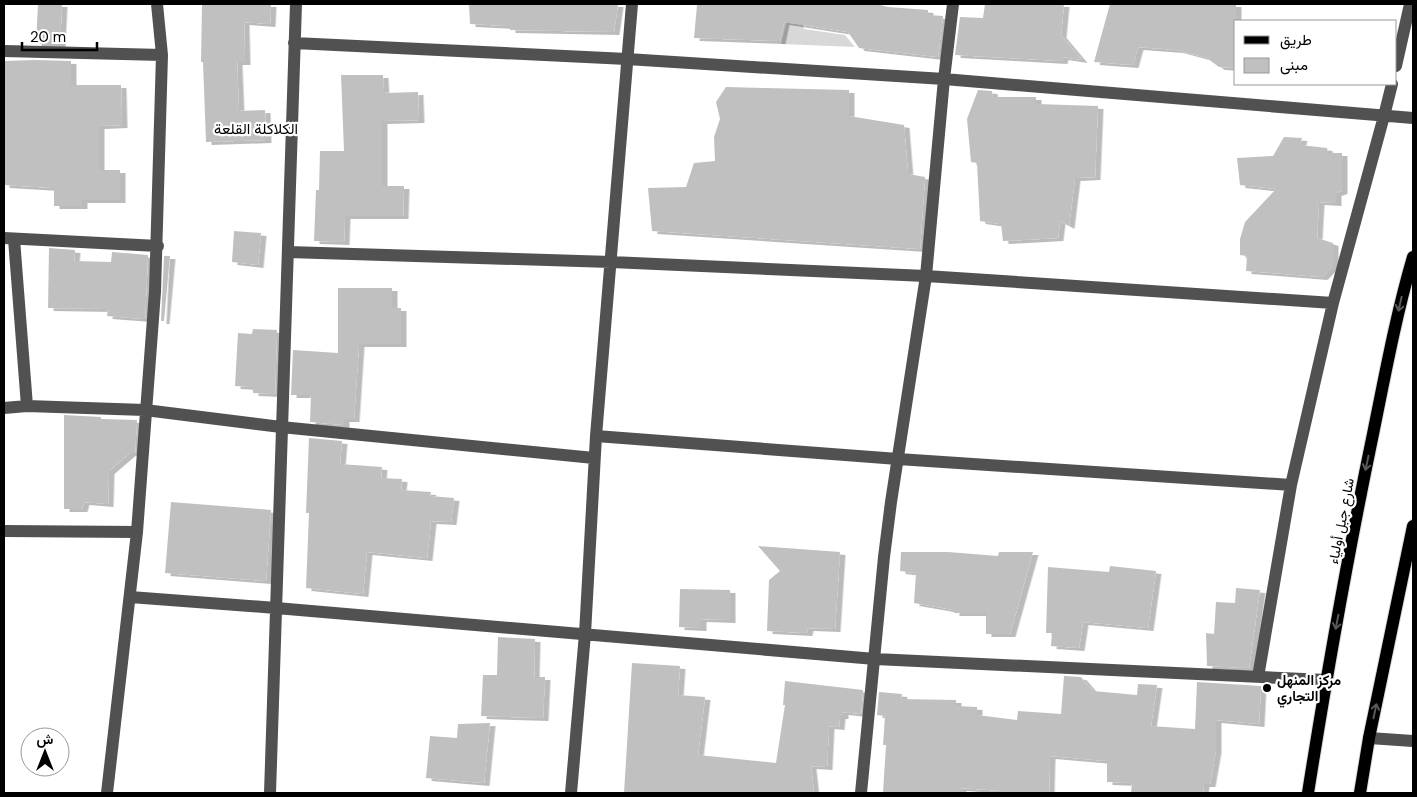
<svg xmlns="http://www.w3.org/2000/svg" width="1417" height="797" viewBox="0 0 1417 797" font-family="'DM Sans',Vazirmatn,sans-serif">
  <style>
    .green { fill: #d8d8d8 }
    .building { fill: #c0c0c0; filter: url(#shadow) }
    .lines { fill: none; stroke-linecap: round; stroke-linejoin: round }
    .major-casing { stroke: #dbdbdb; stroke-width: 14 }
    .minor { stroke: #515151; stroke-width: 12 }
    .major { stroke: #000; stroke-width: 12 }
    .oneway { stroke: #595959 }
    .poi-dot { fill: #000; stroke: #fff; stroke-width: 2 }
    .labels { text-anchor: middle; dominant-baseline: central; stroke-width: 4.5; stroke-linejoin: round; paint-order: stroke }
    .street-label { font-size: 14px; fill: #000; stroke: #fff }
    .poi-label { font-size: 14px; font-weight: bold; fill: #000; stroke: #fff; text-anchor: start }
    .neighbourhood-label { font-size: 15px; fill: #000; stroke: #fff }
  </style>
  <defs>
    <filter id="shadow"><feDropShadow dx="5.5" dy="3" stdDeviation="0" flood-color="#0004"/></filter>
  </defs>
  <rect width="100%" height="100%" fill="#fff"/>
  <path class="green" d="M 787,20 L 802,20 L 804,29 L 845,35 L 855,47 L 781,44 Z"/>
  <path class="building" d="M 38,4 L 62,4 L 60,44 L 36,44 Z
    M 202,4 L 271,4 L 270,24 L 244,22 L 245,62 L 237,62 L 239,111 L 265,110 L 266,140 L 206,142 L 203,62 L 201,62 Z
    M 469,4 L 618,4 L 614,32 L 510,30 L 510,26 L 470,24 Z
    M 707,4 L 876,4 L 888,7 L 928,10 L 928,15 L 943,16 L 938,57 L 859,48 L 848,32 L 784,22 L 780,41 L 694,38 L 697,5 Z
    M 985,4 L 1064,4 L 1061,35 L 1082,60 L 1063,57 L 1062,61 L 955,55 L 960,17 L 983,18 Z
    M 1110,4 L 1236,4 L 1236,68 L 1219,67 L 1207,58 L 1178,50 L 1138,47 L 1133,65 L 1094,62 Z
    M 35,60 L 71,61 L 71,85 L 121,85 L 122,125 L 99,126 L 99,170 L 120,170 L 120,200 L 82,200 L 82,206 L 54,206 L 54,188 L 4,185 L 4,61 Z
    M 341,75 L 383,75 L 384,93 L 418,92 L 419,120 L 382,121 L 382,186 L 404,186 L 403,216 L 345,216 L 344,242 L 314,241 L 316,190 L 319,190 L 320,151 L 344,151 Z
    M 726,87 L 849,90 L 849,116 L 904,125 L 908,174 L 925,177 L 920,249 L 652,231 L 648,188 L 686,187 L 694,163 L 715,161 L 714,137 L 720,119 L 716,102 Z
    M 978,90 L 992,91 L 993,97 L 1036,97 L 1036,104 L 1098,106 L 1095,177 L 1075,178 L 1069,226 L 1060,221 L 1058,238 L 1003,241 L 1001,224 L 980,221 L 977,163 L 971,162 L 967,119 Z
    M 1284,137 L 1302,138 L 1300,145 L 1327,148 L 1328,153 L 1342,153 L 1342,191 L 1336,193 L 1336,203 L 1319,202 L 1317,238 L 1333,243 L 1333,266 L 1322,277 L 1246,271 L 1247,256 L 1240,255 L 1240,239 L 1245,222 L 1276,189 L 1240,185 L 1237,158 L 1273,156 Z
    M 234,231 L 261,233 L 258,265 L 232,262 Z
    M 49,248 L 75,250 L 74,261 L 111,262 L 112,252 L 148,255 L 145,319 L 107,316 L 108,309 L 48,308 Z
    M 164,256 L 170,256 L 164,321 L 161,321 Z
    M 338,288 L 392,288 L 392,308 L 401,308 L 401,344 L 359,344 L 354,419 L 344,419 L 344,425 L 310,422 L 311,395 L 291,395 L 293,350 L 338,353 Z
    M 253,329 L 277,330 L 275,394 L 253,393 L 253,387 L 235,386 L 238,333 L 252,334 Z
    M 64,415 L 101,417 L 101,419 L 137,420 L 135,453 L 130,453 L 109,471 L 108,504 L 84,502 L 82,509 L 64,509 Z
    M 309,438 L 342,441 L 340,464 L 382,467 L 381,478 L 402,479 L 401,490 L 431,492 L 430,496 L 454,498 L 451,522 L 431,521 L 427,558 L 367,552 L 363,594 L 306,588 L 309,513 L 306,513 Z
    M 171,502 L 271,510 L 266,581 L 165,573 Z
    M 758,546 L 840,552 L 835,629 L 808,628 L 807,633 L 767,631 L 769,580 L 780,571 Z
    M 901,552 L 948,552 L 998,556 L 999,552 L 1033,552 L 1010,634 L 986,634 L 986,613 L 954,613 L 954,610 L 914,603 L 916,573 L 900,571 Z
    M 1110,566 L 1156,571 L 1148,628 L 1083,622 L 1079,648 L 1051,646 L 1052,633 L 1046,633 L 1048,567 L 1109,572 Z
    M 1236,588 L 1260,590 L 1249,668 L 1207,666 L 1206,633 L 1214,634 L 1216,602 L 1235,603 Z
    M 680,589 L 730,590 L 730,620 L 701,619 L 701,628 L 679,627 Z
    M 498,637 L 535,639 L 534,677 L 545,677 L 543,718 L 481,716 L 483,675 L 497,675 Z
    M 632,663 L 680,666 L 678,695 L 705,697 L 698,755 L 776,763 L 785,705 L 783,705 L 785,681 L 863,690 L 861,714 L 843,712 L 843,716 L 840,716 L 839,727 L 829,726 L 827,767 L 811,766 L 814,793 L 624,793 Z
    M 1064,676 L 1081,677 L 1093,691 L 1137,695 L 1138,684 L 1157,685 L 1151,726 L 1195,729 L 1197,682 L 1261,686 L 1259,724 L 1216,720 L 1216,750 L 1210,784 L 1204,784 L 1203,793 L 1131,793 L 1132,783 L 1107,782 L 1107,761 L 1050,756 L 1049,793 L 1003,793 L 1003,791 L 961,788 L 961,793 L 883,793 L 886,745 L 883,745 L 885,716 L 877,715 L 879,692 L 902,694 L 901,699 L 956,700 L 956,706 L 977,707 L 977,715 L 1017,720 L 1018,711 L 1061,714 Z
    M 490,723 L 484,783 L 426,778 L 430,736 L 457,738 L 458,724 Z"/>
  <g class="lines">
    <defs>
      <path id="major" d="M 1308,793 C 1327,673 1348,554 1373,434 C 1385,375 1396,315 1413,257
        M 1360,793 L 1369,738 L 1413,526"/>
    </defs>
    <use href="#major" class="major-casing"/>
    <path class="minor" d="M 294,43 L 627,59 L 944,79 L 1413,118
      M 4,51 L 162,55
      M 1396,66 L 1410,4
      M 4,238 L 158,246
      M 14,239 L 27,406
      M 288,252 L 611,262 L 926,276 L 1333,303 L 1384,116 L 1392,84
      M 4,408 L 27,406 L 145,410 L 281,427 L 594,458
      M 596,436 L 898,459 L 1291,485
      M 4,531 L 137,532
      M 130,597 L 276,608 L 875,659 L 1326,680
      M 1258,677 L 1291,485 L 1333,303
      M 1369,738 L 1413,741
      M 107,793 L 137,532 L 155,292 L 162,55 L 157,4
      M 270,793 L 296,4
      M 571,793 L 585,634 L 596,436 L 632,4
      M 861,793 L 884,557 L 891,502 L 926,276 L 944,79 L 953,4"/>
    <use href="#major" class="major"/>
  </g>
  <defs><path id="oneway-shaft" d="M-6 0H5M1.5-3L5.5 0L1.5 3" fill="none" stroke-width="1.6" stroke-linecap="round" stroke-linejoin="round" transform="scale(1.25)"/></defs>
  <g class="oneway">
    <use href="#oneway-shaft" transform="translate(1400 304) rotate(103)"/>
    <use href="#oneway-shaft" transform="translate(1367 463) rotate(102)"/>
    <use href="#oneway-shaft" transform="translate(1337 622) rotate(101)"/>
    <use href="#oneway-shaft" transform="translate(1375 711) rotate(-78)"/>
  </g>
  <circle class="poi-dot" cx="1267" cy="688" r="5"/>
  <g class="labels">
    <g class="street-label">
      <text transform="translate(1341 521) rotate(-79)">شارع جبل أولياء</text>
    </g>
    <g class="poi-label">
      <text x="1277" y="680">مركز المنهل<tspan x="1277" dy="16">التجاري</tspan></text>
    </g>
    <g class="neighbourhood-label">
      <text x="256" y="129">الكلاكلة القلعة</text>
    </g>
  </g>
  <rect width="1417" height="797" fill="none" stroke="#000000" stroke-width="10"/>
  <rect x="1234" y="20" width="162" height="65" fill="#ffffff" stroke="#999999"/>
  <rect x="1244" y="36" width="25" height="8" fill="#000000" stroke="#999999"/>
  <text x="1280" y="45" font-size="15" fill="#000000">طريق</text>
  <rect x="1244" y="58" width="25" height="15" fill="#c0c0c0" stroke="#999999"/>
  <text x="1280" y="70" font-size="15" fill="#000000">مبنى</text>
  <g transform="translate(45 752)"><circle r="24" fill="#ffffff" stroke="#999999"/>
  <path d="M0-4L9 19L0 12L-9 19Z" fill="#000000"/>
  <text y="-8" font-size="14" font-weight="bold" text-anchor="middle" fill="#000000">ش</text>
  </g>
  <path d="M22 42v8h75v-8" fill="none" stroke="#000000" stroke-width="2.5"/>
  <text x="30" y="42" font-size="15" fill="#000000" stroke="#ffffff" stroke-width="4" paint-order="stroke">20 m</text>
</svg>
